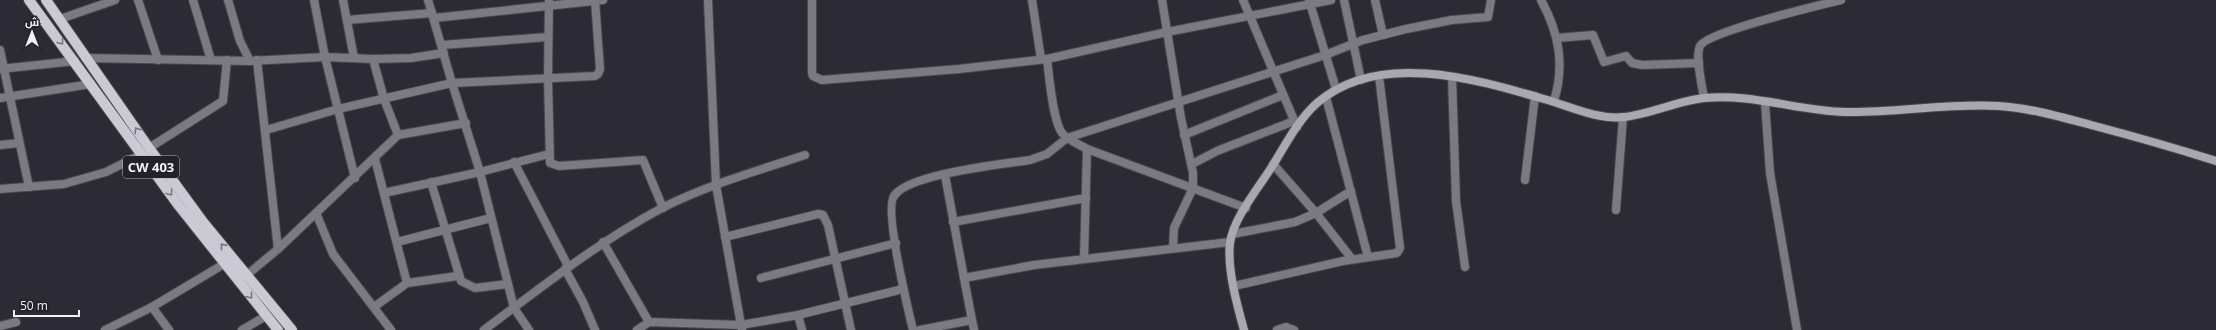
<svg xmlns="http://www.w3.org/2000/svg" width="2216" height="330" font-family="'Open Sans',Cairo,sans-serif">
<style>
.lines{fill:none;stroke-linecap:round;stroke-linejoin:round}
.street-casing{stroke:#48464f;stroke-width:10}
.secondary-casing{stroke:#48464f;stroke-width:10}
.primary-casing{stroke:#48464f;stroke-width:12}
.street{stroke:#7b7a80;stroke-width:8}
.secondary{stroke:#a9a7b0;stroke-width:8}
.primary{stroke:#ccc9d5;stroke-width:10}
.oneway{stroke:#787480}
.labels{text-anchor:middle;stroke-width:4;stroke-linejoin:round;paint-order:stroke}
.shield{fill:#23202a;stroke:#b4b2ba;stroke-width:1}
.shield-label{font-size:13px;font-weight:bold;fill:#f2f1f8}
</style>
<rect width="100%" height="100%" fill="#2c2a34"/>
<g class="lines">
<defs>
<g id="street">
<path d="M138,0L158,60"/>
<path d="M193,0L211,60"/>
<path d="M228,0L240,41L250,61"/>
<path d="M314,0L325,57L355,178"/>
<path d="M343,0L354,58"/>
<path d="M428,0L452,83L480,172L514,308L529,330"/>
<path d="M549,0L548,78L550,163L559,166L643,160L663,208"/>
<path d="M708,0L716,185L741,325L798,315L903,289"/>
<path d="M812,0V73L813,76L822,80L959,69L1047,59L1167,32L1331,0"/>
<path d="M1032,0L1041,59"/>
<path d="M1162,0L1181,118L1193,173V188L1174,228L1173,248"/>
<path d="M1243,0L1297,127"/>
<path d="M1309,0L1336,89"/>
<path d="M1344,0L1361,80"/>
<path d="M1375,0L1383,35"/>
<path d="M1541,0C1559,33 1565,65 1554,101"/>
<path d="M434,18L603,0"/>
<path d="M60,19L115,0"/>
<path d="M347,20L432,13"/>
<path d="M1557,38L1593,35L1604,62L1626,56L1632,63L1642,65L1699,63"/>
<path d="M442,45L548,37"/>
<path d="M0,50L29,187"/>
<path d="M85,58L250,61L325,57L373,59L384,99L398,135"/>
<path d="M373,59L411,58L444,53"/>
<path d="M1047,59C1049,75 1053,124 1063,134C1069,141 1079,144 1087,149L1246,208"/>
<path d="M257,60L278,249"/>
<path d="M0,69L75,61"/>
<path d="M1452,77L1456,201L1465,267"/>
<path d="M1326,97L1368,257"/>
<path d="M0,98L91,84"/>
<path d="M1704,98C1702,86 1695,56 1700,46C1707,32 1820,5 1841,0"/>
<path d="M1765,102L1770,173L1797,330"/>
<path d="M266,130L338,109L452,83L595,76L598,74L600,69L595,0"/>
<path d="M1184,135L1283,95"/>
<path d="M0,145L19,143"/>
<path d="M149,148L223,101L227,60"/>
<path d="M375,159L407,283L458,276"/>
<path d="M514,162L568,266"/>
<path d="M1192,164L1217,151L1294,121"/>
<path d="M1273,164L1316,213L1352,259"/>
<path d="M945,175L964,278"/>
<path d="M1525,180L1535,96"/>
<path d="M431,182L461,281L475,288L508,284"/>
<path d="M0,189L64,184L106,172L142,154"/>
<path d="M384,193L480,172L549,154"/>
<path d="M1616,210L1623,117"/>
<path d="M316,213L333,254L391,330"/>
<path d="M953,222L1086,198"/>
<path d="M1233,234L1295,222L1316,213L1351,191"/>
<path d="M725,237L818,214L823,215L828,225L851,330"/>
<path d="M397,242L491,218"/>
<path d="M603,242L649,322"/>
<path d="M1084,259L1087,149"/>
<path d="M565,269L583,302L595,330"/>
<path d="M761,278L896,243"/>
<path d="M242,279L278,249L398,135L466,123"/>
<path d="M1234,286L1343,261L1397,253L1400,248L1399,240L1379,76"/>
<path d="M152,307L169,330"/>
<path d="M374,307L407,283"/>
<path d="M798,315L802,330"/>
<path d="M972,320L974,330"/>
<path d="M0,326L16,322"/>
<path d="M105,330L152,307L224,264"/>
<path d="M242,330L266,316"/>
<path d="M484,330C542,287 598,242 662,208C707,185 757,171 805,155"/>
<path d="M637,330L649,322L741,325L742,329"/>
<path d="M913,330C908,309 884,210 894,196C908,174 1003,164 1030,160L1047,154L1067,138L1325,55L1363,40L1406,29L1452,20L1488,17L1491,0"/>
<path d="M920,330L972,320L964,278L1034,265L1230,242"/>
<path d="M1277,330L1286,327L1294,330"/>
</g>
<path id="secondary" d="M1244,330C1237,305 1227,269 1230,243C1233,218 1260,186 1273,165C1286,144 1298,120 1317,103C1378,50 1475,79 1544,99C1569,106 1597,120 1624,117C1651,114 1677,101 1704,98C1752,93 1798,111 1845,112C1896,113 1947,103 1999,106C2030,108 2061,117 2091,125C2133,136 2175,148 2216,161"/>
<g id="primary">
<path d="M29,0L179,206L278,330"/>
<path d="M46,0L149,148L203,222L292,330"/>
</g>
</defs>
<use href="#street" class="street-casing"/>
<use href="#secondary" class="secondary-casing"/>
<use href="#primary" class="primary-casing"/>
<use href="#street" class="street"/>
<use href="#secondary" class="secondary"/>
<use href="#primary" class="primary"/>
</g>
<defs><path id="oneway-chevron" d="M-2-3.5L2.5 0L-2 3.5" fill="none" stroke-width="1.6" stroke-linecap="round" stroke-linejoin="round"/></defs>
<g class="oneway">
<use href="#oneway-chevron" transform="translate(61 42) rotate(53)"/>
<use href="#oneway-chevron" transform="translate(137 130) rotate(-123)"/>
<use href="#oneway-chevron" transform="translate(170 193) rotate(54)"/>
<use href="#oneway-chevron" transform="translate(223 246) rotate(-129)"/>
<use href="#oneway-chevron" transform="translate(250 296) rotate(51)"/>
</g>
<g class="labels">
<rect class="shield" x="123" y="156" width="56" height="22" rx="3"/>
<g class="shield-label">
<text x="151" y="172">CW 403</text>
</g>
</g>
<g transform="translate(32 32)" stroke="#23202a" stroke-width="3" paint-order="stroke">
<path d="M0-3L7 15L0 10L-7 15Z" fill="#f2f1f8"/>
<text y="-6" font-size="11" font-weight="bold" text-anchor="middle" fill="#f2f1f8">ش</text>
</g>
<path d="M14 310v6h65v-6" fill="none" stroke="#f2f1f8" stroke-width="2"/>
<text x="20" y="310" font-size="12" fill="#f2f1f8" stroke="#23202a" stroke-width="3" paint-order="stroke">50 m</text>
</svg>
